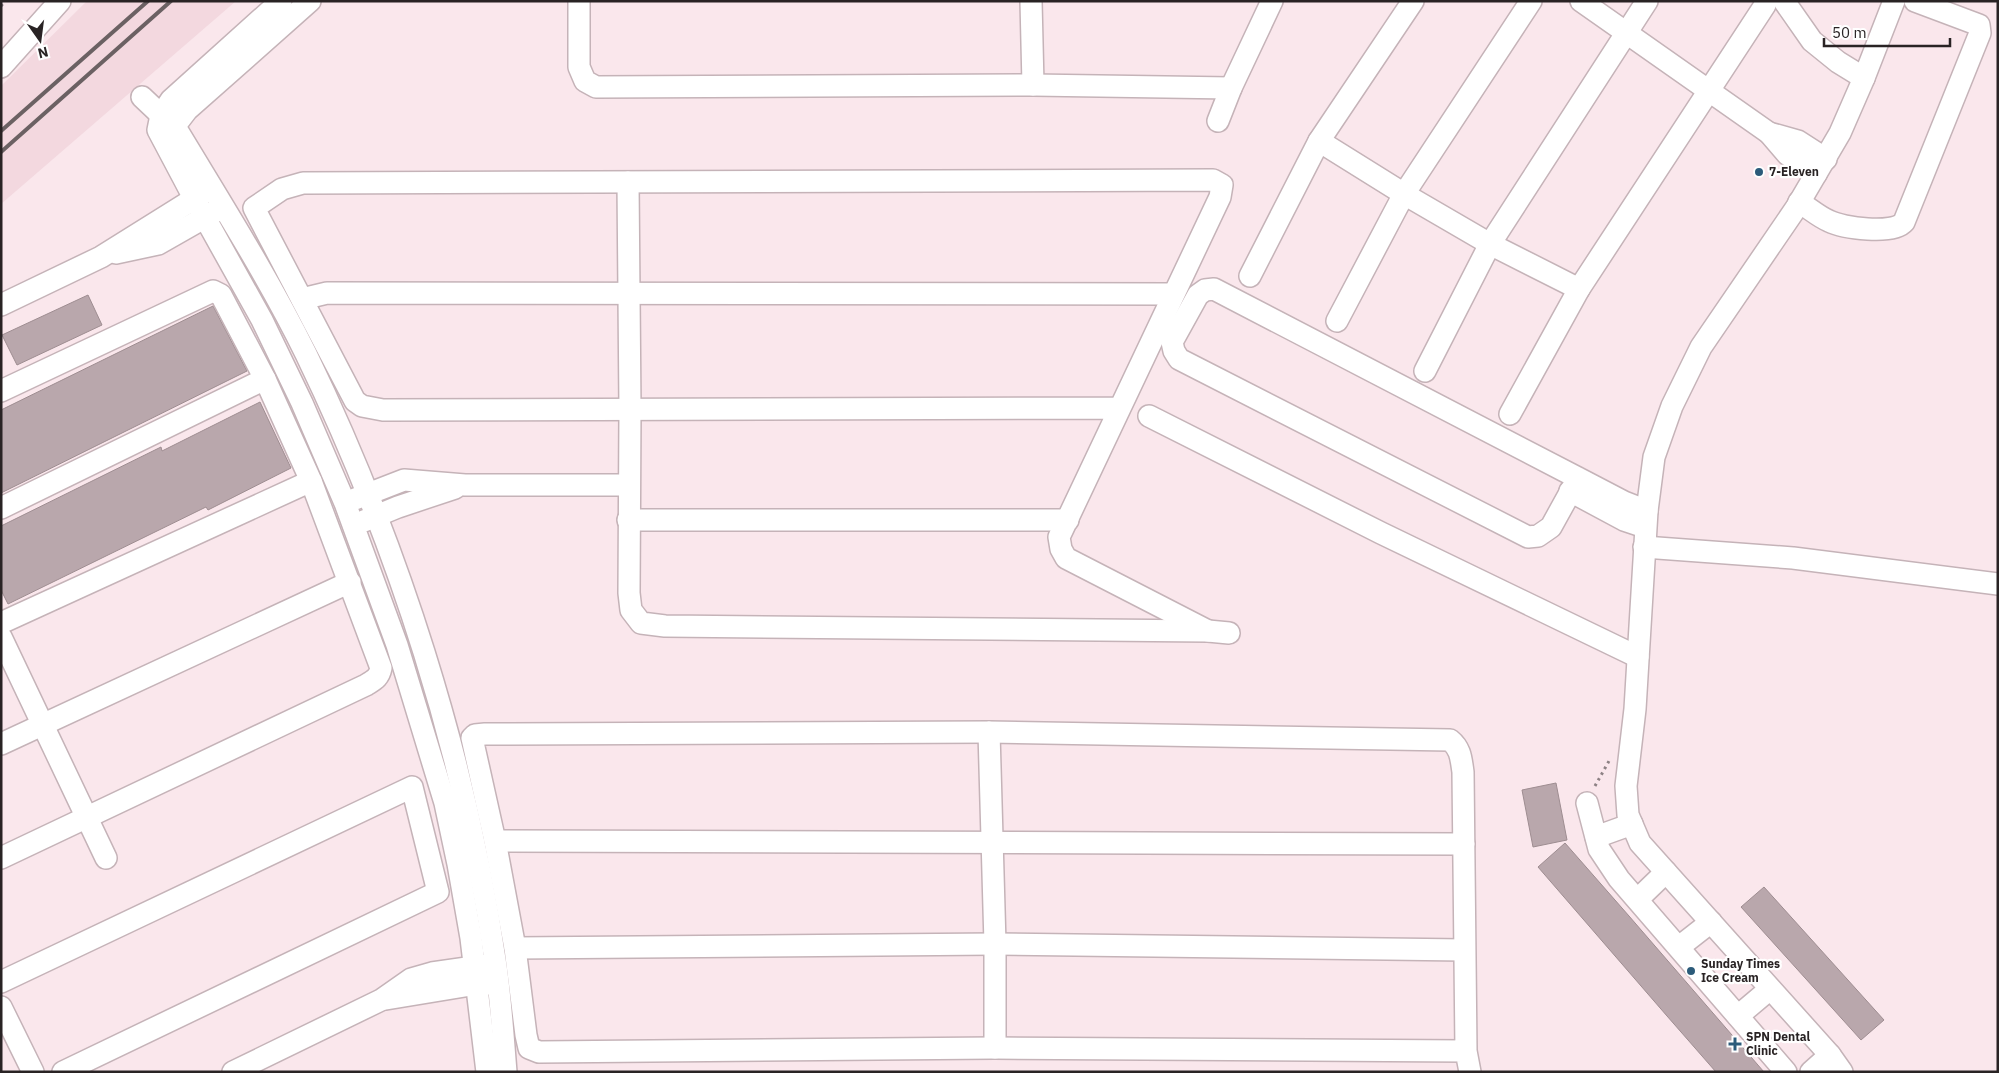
<svg xmlns="http://www.w3.org/2000/svg" width="1999" height="1073" font-family="'IBM Plex Sans',sans-serif">
<style>
.built{fill:#f3d8df}
.building{fill:#b9a7ac;stroke:#9e8d91}
.lines{fill:none;stroke-linecap:round;stroke-linejoin:round}
.minor-casing{stroke:#c5b3b8;stroke-width:24}
.path{stroke:#8d8184;stroke-width:3;stroke-dasharray:2.5 4;stroke-linecap:butt}
.minor{stroke:#fff;stroke-width:21}
.rail{stroke:#6b6163;stroke-width:4}
.poi-dot{fill:#2c5b7a;stroke:#fff;stroke-width:2}
.labels{text-anchor:middle;stroke-width:4.5;stroke-linejoin:round;paint-order:stroke}
.poi-label{font-size:12px;font-weight:bold;fill:#292324;stroke:#fff;text-anchor:start}
</style>
<rect width="100%" height="100%" fill="#fae7ec"/>
<path class="built" d="M87,1H236L1,204V86Z"/>
<g class="building">
<path d="M88,295L102,325L17,365L2,335Z"/>
<path d="M213,306L247,371L1,493V410Z"/>
<path d="M260,402L291,468L208,510L206,507L8,604L1,590V526L161,447L162,451Z"/>
<path d="M1556,783L1567,840L1533,847L1522,790Z"/>
<path d="M1565,843L1629,916L1764,1072H1716L1667,1016L1538,867Z"/>
<path d="M1764,887L1884,1020L1861,1040L1741,907Z"/>
</g>
<g class="lines">
<defs>
<g id="minor">
<path d="M281,1L171,100L161,115L158,130L194,198L262,320L302,403L345,503L397,645L445,803L458,864L471,938L487,1072"/>
<path d="M310,1L187,110L177,123V130C221,203 268,277 306,354C398,544 466,757 496,966C501,1001 503,1036 506,1072"/>
<path d="M579,1V67L585,81L596,87L1033,85L1231,88"/>
<path d="M1031,1L1033,85"/>
<path d="M1581,1L1769,133L1787,154L1816,174"/>
<path d="M1784,1L1812,41L1838,62L1864,78"/>
<path d="M1,67L60,1"/>
<path d="M142,97L161,115L172,121"/>
<path d="M1218,121L1231,88L1272,1"/>
<path d="M1769,133L1798,141L1826,159"/>
<path d="M1319,141L1404,194L1490,244L1579,289"/>
<path d="M628,182L630,409L629,593L631,610L641,623L665,626L1208,631L1229,633"/>
<path d="M1799,202C1809,208 1819,217 1829,221C1843,228 1893,235 1904,222L1980,33L1979,25L1915,1"/>
<path d="M116,253L158,244L216,211"/>
<path d="M1250,276L1319,141L1413,1"/>
<path d="M302,299L327,293L1173,294"/>
<path d="M1,305L101,257L205,192"/>
<path d="M1337,321L1404,194L1531,1"/>
<path d="M1425,371L1490,244L1647,1"/>
<path d="M1,391L213,291L221,295L265,379L311,481L381,668C379,678 374,680 366,685L1,858"/>
<path d="M1119,408L383,410L362,406L355,401L254,208L282,189L303,183L1213,180L1222,185L1220,197L1059,537L1061,549L1066,558L1208,631"/>
<path d="M1510,414L1579,289L1765,5"/>
<path d="M1149,416L1381,533L1638,657"/>
<path d="M1578,478L1551,527L1538,536L1528,537L1179,359L1174,351L1172,342L1198,295L1205,290L1214,289L1578,478L1624,502L1647,511"/>
<path d="M1570,491L1624,520L1645,527"/>
<path d="M355,499L404,480L465,485H628"/>
<path d="M1,508L265,379"/>
<path d="M628,520H1068"/>
<path d="M364,521L398,507L455,488"/>
<path d="M1644,547L1793,558L1998,584"/>
<path d="M1,623L311,481"/>
<path d="M1,637L106,858"/>
<path d="M989,732L995,944V1048"/>
<path d="M1,744L350,582"/>
<path d="M1587,803L1599,849L1619,879L1786,1072"/>
<path d="M1596,837L1632,824"/>
<path d="M495,841L1464,844"/>
<path d="M1638,899L1666,872"/>
<path d="M1679,947L1711,922"/>
<path d="M515,948L995,944L1464,950"/>
<path d="M1,982L412,787L438,892L63,1072"/>
<path d="M386,999L477,984H492"/>
<path d="M1,1007L33,1072"/>
<path d="M1738,1016L1770,989"/>
<path d="M1466,1051L995,1048L539,1052L529,1048L526,1035L515,948L495,841L472,738L475,735L485,734L989,732L1450,740C1461,749 1461,759 1463,772L1466,1051L1470,1072"/>
<path d="M233,1072L381,1000L411,979L432,973L488,965"/>
<path d="M1811,1072L1830,1055"/>
<path d="M1842,1072L1830,1055L1640,843L1628,815L1626,786L1635,709L1647,511L1654,457L1672,406L1701,347L1796,208L1840,133L1864,78L1894,1"/>
</g>
</defs>
<use href="#minor" class="minor-casing"/>
<g class="path">
<path d="M1,6L5,1"/>
<path d="M1595,786L1609,761"/>
</g>
<use href="#minor" class="minor"/>
<g class="rail">
<path d="M1,131L148,1"/>
<path d="M1,152L171,1"/>
</g>
</g>
<g class="poi-dot">
<circle cx="1759" cy="172" r="5"/>
<circle cx="1691" cy="971" r="5"/>
<path d="M1732.5 1036.5h5v5h5v5h-5v5h-5v-5h-5v-5h5z"/>
</g>
<g class="labels">
<g class="poi-label">
<text x="1769" y="176">7-Eleven</text>
<text x="1701" y="968">Sunday Times<tspan x="1701" dy="14">Ice Cream</tspan></text>
<text x="1746" y="1041">SPN Dental<tspan x="1746" dy="14">Clinic</tspan></text>
</g>
</g>
<rect width="1999" height="1073" fill="none" stroke="#292324" stroke-width="5"/>
<g transform="translate(40 40) rotate(166)" stroke="#ffffff" stroke-width="4" paint-order="stroke">
<path d="M0-4L9 19L0 12L-9 19Z" fill="#292324"/>
<text y="-8" font-size="14" font-weight="bold" text-anchor="middle" fill="#292324">N</text>
</g>
<path d="M1824 38v8h126v-8" fill="none" stroke="#292324" stroke-width="2.5"/>
<text x="1832" y="38" font-size="15" fill="#292324" stroke="#ffffff" stroke-width="4" paint-order="stroke">50 m</text>
</svg>
